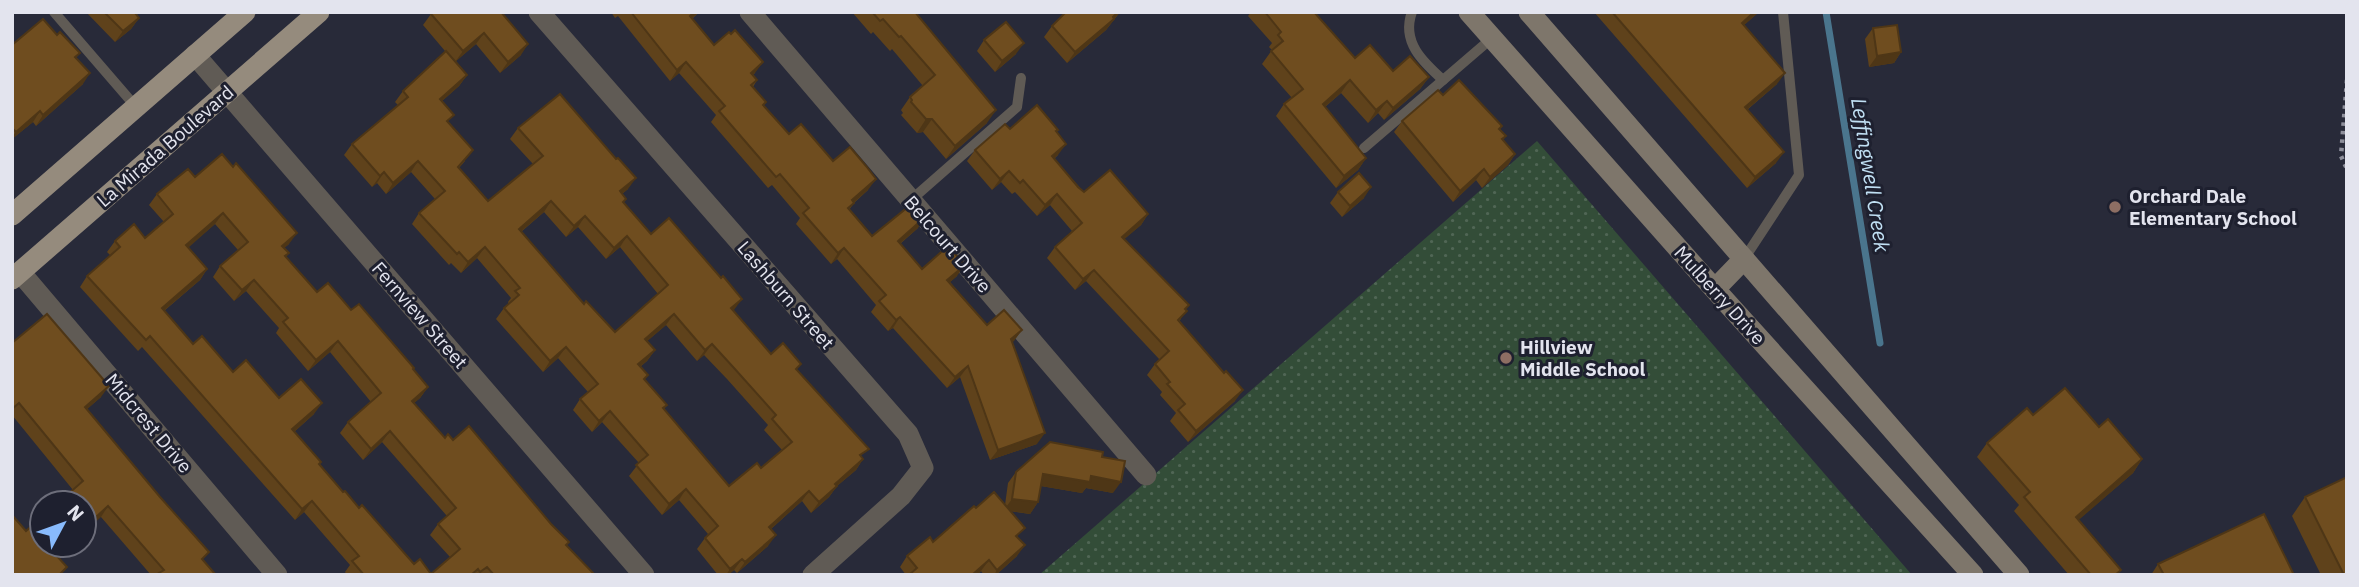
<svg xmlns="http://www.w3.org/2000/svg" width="2359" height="587" font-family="'IBM Plex Sans',sans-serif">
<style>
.grass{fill:url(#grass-dots)}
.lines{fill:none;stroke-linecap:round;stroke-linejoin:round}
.stream{stroke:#4a758d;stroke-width:7}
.path{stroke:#8e8f9b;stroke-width:4.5;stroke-dasharray:3.5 5;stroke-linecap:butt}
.lane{stroke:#605b55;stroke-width:10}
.street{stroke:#605b55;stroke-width:21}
.secondary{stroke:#7e766b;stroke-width:21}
.primary{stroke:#958b7d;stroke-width:21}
.wall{fill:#5f421b;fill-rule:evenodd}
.shaded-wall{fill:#4e3616}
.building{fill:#6f4d1f;stroke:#4e3616;stroke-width:2;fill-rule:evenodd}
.education-dot{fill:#8d6e63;stroke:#1e202f;stroke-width:2.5}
.labels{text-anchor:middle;stroke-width:6;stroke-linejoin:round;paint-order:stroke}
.street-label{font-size:19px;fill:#e3e4ee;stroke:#1e202f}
.poi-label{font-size:19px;font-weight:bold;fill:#e3e4ee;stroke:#1e202f;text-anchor:start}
.water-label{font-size:21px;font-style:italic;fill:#c1e0f4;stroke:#1e202f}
</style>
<defs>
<pattern id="grass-dots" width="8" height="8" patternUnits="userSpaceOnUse" patternTransform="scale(1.75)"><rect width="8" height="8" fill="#334d38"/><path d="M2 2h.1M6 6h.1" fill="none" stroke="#506655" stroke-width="1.8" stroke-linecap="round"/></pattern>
</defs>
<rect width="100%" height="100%" fill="#282a39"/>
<path class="grass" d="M1537,141L1912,575H1039Z"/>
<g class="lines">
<path class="stream" d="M1826,12L1880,343"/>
<path class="path" d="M2347,80L2341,156L2347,169"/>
<g class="lane">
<path d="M54,12L136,107"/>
<path d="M1412,12C1401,42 1423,62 1443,80"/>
<path d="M1364,148L1492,38"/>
<path d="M911,200L1017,107L1021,78"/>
<path d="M1744,259L1799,175L1783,12"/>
</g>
<g class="street">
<path d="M539,12L908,434L923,468L901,496L813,575"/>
<path d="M750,12L1146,475"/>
<path d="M195,55L644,575"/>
<path d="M20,272L277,575"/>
</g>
<g class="secondary">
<path d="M1469,12L1700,273L1973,575"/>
<path d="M1529,12L2019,575"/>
<path d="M1715,289L1744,259"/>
</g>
<g class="primary">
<path d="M12,215L245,12"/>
<path d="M12,279L319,12"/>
</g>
</g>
<g class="wall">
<path d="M86,12H139L137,15L139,18L131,29L115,42Z"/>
<path d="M501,12L521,55L500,73L476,44L456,61L467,75L459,86L442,101L448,122L465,161L459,168L488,201L533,164L510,139L518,128L628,189L622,194L624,203L651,234L733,311L771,354L797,370L863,459L856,470L837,486L829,497L811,513L802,501L771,529L768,546L737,573L734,570L728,575H718L697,549L705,538L708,534L679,500L662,515L629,476L639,463L602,422L592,432L573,410L580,399L588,392L558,358L543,372L496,319L504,308L509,304L508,302L511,298L477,258L461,273L451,263L449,265L412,224L419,213L435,199L411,172L386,194L377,183L372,187L344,155L352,144L398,105L395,102L403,91L445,51L423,25L431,14ZM544,212L566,237L578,227L606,259L620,247L658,294L615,332L584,304L521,232ZM666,325L697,361L704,355L727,379L768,425L764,430L782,450L761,468L729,486L664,409L667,405L645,380L640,367L647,361L655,350L647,341Z"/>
<path d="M611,12H699L692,19L714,45L755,73L753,75L757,80L753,87L766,102L763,106L789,134L833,161L868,190L854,203L849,210L872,236L918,228L900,244L922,269L957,276L950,282L987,325L1022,330L1012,342L1037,444L990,460L960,377L947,388L893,328L888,331L871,312L876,305L837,259L831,264L796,224L800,218L772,185L768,188L711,122L716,115L679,73L670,81L618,16L615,18Z"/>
<path d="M852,12H915L987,123L946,159L923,132L917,133L901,115L903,113L901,110L910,97L923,86L892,49L890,51L873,32L871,34Z"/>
<path d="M1063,12H1120L1106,30L1067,63L1044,37L1052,26L1064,14Z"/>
<path d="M1251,12H1314L1355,58L1393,71L1429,77L1420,89L1384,120L1378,113L1368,123L1341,93L1325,107L1366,158L1358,170L1336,188L1276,116L1284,104L1292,98L1262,64L1272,50L1269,47L1272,43L1248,16Z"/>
<path d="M1594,12H1759L1744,25L1777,84L1747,110L1776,163L1747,188Z"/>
<path d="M1873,28L1901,52L1894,63L1869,67L1865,39Z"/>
<path d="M57,35L80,53L76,58L83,84L36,126L33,122L12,139V45Z"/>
<path d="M984,40L1016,54L995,72L977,51Z"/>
<path d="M1443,95L1500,129L1506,136L1503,140L1515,154L1508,165L1482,188L1476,180L1453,202L1394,132L1402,121Z"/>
<path d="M1010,129L1056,132L1058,155L1054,159L1084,192L1148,214L1141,225L1124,239L1186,310L1179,322L1235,401L1188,442L1170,421L1176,413L1160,395L1162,392L1147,375L1155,364L1160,360L1086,281L1075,290L1047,258L1055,247L1072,231L1050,205L1037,216L1015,192L1012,194L1001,182L992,190L967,161L975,150Z"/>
<path d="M195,177L289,244L284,248L289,253L286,257L317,292L351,310L413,369L428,387L420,398L414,403L445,438L453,440L567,546L595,575H347L345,572L350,565L304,512L295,520L142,347L138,351L80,287L87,276L111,256L107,252L115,241L145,238L164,222L149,205L157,194ZM215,224L238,250L220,266L213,277L234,301L246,291L279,328L276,333L308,371L330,352L371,402L348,422L340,433L363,460L382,442L447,516L438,524L430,535L450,557L431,574L414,564L343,492L319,465L321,462L294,432L314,414L279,398L233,372L193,344L164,311L200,280L207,269L188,247Z"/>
<path d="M1338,192L1364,198L1342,217L1330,203Z"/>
<path d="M12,343L101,397L87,409L203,561L216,575H151L101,517L73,490L12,415Z"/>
<path d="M2033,415L2099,427L2142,459L2133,473L2078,520L2117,575H2069L2014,511L2019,505L1977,457L1987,443Z"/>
<path d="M1102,457L1113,493L1086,488L1082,493L1041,486L1038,502L1030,514L1010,511L1018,538L1017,556L996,575H984L981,571L977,575H906L900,567L907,556L933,542L976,508L1005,505L1008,483L1016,472Z"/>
<path d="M2305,497L2347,575H2321L2292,516Z"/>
<path d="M2158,564L2294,575H2151Z"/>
</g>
<g class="shaded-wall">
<path d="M694,12H699L682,27L690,16Z"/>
<path d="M1118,12H1120L1106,30L1067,63L1075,52Z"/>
<path d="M1754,12H1759L1734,34L1742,23Z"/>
<path d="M139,18L131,29L115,42L123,31Z"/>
<path d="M484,33L476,44L455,62L463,51Z"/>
<path d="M1024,43L1016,54L995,72L1002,61Z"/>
<path d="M528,44L521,55L500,73L508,62Z"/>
<path d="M1901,52L1894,63L1869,67L1877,56Z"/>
<path d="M686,62L679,73L670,81L677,70Z"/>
<path d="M763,62L755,73L743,84L751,73Z"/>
<path d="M90,73L83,84L36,126L43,115Z"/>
<path d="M1785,73L1777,84L1737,118L1745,107Z"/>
<path d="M467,75L459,86L432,110L440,99Z"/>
<path d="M1429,77L1420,89L1384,120L1393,108Z"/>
<path d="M1350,80L1341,93L1314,116L1323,104Z"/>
<path d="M1387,101L1378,113L1368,123L1376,110Z"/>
<path d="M996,110L987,123L946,159L955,146Z"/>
<path d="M40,111L33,122L12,139V137L16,132Z"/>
<path d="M926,119H932L923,132L917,133Z"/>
<path d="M1066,144L1058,155L1044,167L1052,156Z"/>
<path d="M1784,152L1776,163L1747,188L1755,177Z"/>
<path d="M1515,154L1508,165L1482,188L1490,177Z"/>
<path d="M1366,158L1358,170L1336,188L1344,176Z"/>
<path d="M418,161L411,172L386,194L393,183Z"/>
<path d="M1484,169L1476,180L1453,202L1460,191Z"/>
<path d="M1009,171L1001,182L992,190L1000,179Z"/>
<path d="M384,172L377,183L372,187L380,176Z"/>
<path d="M636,178L628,189L612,202L620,191Z"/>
<path d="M876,179L868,190L844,211L852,200Z"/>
<path d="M1371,187L1364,198L1342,217L1350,206Z"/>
<path d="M1057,194L1050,205L1037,216L1045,205Z"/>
<path d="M551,201L544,212L511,240L519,229Z"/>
<path d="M223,213L215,224L179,256L186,245Z"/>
<path d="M1148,214L1141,225L1114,248L1122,237Z"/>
<path d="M585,216L578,227L566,237L574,226Z"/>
<path d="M925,217L918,228L890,252L898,241Z"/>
<path d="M297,233L289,244L274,257L282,246Z"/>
<path d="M627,236L620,247L606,259L614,248Z"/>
<path d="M485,247L477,258L461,273L468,262Z"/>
<path d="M844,248L837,259L831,264L838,253Z"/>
<path d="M965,265L957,276L940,291L947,280Z"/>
<path d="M207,269L200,280L154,319L162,308Z"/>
<path d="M1094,270L1086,281L1075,290L1083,279Z"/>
<path d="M254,280L246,291L234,301L242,290Z"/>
<path d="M742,299L734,310L724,319L731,308Z"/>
<path d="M674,314L666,325L637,350L645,339Z"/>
<path d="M900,317L893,328L888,331L896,320Z"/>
<path d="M1022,330L1014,341L1004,350L1011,339Z"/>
<path d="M338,341L330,352L308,371L316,360Z"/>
<path d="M712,344L704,355L697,361L705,350Z"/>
<path d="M566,347L558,358L543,372L550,361Z"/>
<path d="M655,350L647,361L630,375L638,364Z"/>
<path d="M968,366L960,377L947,388L955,377Z"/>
<path d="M109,386L101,397L77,418L85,407Z"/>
<path d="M428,387L420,398L404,412L412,401Z"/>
<path d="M1243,390L1235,401L1188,442L1196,431Z"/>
<path d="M322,403L314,414L285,440L292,429Z"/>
<path d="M610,411L602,422L592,432L599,421Z"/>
<path d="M390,431L382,442L363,460L371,449Z"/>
<path d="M1045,433L1037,444L990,460L998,450Z"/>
<path d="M863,459L856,470L837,486L829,497L811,513L819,502L835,484Z"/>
<path d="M2142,459L2133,473L2066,531L2076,517Z"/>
<path d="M1043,474L1091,476L1121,482L1113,493L1086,488L1082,493L1035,485Z"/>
<path d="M686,489L679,500L662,515L669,504Z"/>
<path d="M809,491L802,501L761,538L769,527Z"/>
<path d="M1012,499L1038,502L1030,514L1004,510Z"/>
<path d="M312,501L304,512L295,520L302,509Z"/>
<path d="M108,506L101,517L84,532V528Z"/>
<path d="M776,535L768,546L737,573L745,562Z"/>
<path d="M65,545H69L47,565L55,554Z"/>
<path d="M1025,545L1017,556L996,575H994L997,570Z"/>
<path d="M742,559L734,570L728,575H726L730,569Z"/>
<path d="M989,560L981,571L977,575H972Z"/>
</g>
<g class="building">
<path d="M104,12H136L135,13L139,18L123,31Z"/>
<path d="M433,12H501L528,44L508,62L484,33L463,51L431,14Z"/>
<path d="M631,12H694L690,16L714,45L729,32L731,34L735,30L763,62L751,73L757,80L751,85L766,102L763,105L789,134L801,124L833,161L850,147L866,166L876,179L852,200L854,203L848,208L872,236L913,203L925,217L898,241L922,269L948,246L965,265L947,280L987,325L1004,310L1022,330L1011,339L1045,433L998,450L968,366L955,377L900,317L896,320L879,301L886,295L844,248L838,253L803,213L809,208L780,174L776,177L719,111L725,106L686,62L677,70Z"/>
<path d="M872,12H915L996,110L955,146L932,119H926L911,102L912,100L910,97L935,75L901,36L899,37L883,19L880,21Z"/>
<path d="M1066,12H1118L1113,17L1114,19L1075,52L1052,26Z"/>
<path d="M1265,12H1314L1355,58L1370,45L1393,71L1410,56L1429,77L1393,108L1387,101L1376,110L1350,80L1323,104L1366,158L1344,176L1284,104L1303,89L1271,51L1283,41L1278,35L1281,32Z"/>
<path d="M1612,12H1754L1742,23L1785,73L1745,107L1784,152L1755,177Z"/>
<path d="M43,19L57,35L60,32L80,53L75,57L90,73L43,115L40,111L16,132L12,128V45Z"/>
<path d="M1006,22L1024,43L1002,61L984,40Z"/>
<path d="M1897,25L1901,52L1877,56L1873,28Z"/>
<path d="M446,51L467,75L440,99L454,115L447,121L473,150L458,167L488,201L543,156L518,128L560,94L616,159L618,158L636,178L620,191L626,199L623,202L651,234L669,218L721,278L723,276L742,299L731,308L771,354L783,343L801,364L796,369L869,449L860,455L863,459L835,484L837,486L819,502L809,491L769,527L776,535L745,562L742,559L730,569L705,538L718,526L686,489L669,504L636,465L648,455L610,411L599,421L580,399L598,384L566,347L550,361L504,308L519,295L515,291L520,288L485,247L468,262L459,252L457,254L419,213L445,191L418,161L393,183L384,172L380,176L352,144L408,97L403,91ZM551,201L574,226L585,216L614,248L627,236L668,285L615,332L586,301L584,304L519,229ZM674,314L705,350L712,344L734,368L776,415L772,419L792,442L761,468L757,463L729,486L663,408L667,405L644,379L648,375L638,364L655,350L645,339Z"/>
<path d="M1459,80L1502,126L1499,129L1506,136L1502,139L1515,154L1490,177L1484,169L1460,191L1402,121L1438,90L1443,95Z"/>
<path d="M1037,105L1058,130L1056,131L1066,144L1052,156L1078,187L1084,192L1110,170L1148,214L1122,237L1189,305L1185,309L1187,311L1178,320L1224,373L1226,371L1243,390L1196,431L1178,410L1185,404L1167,384L1170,382L1155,364L1169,351L1094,270L1083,279L1055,247L1082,223L1057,194L1045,205L1023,180L1020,183L1009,171L1000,179L975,150L1005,124L1010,129Z"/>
<path d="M222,154L233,167L236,163L297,233L282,246L289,253L285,256L317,292L328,283L351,310L359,304L414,368L413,369L428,387L412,401L445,438L448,434L453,440L469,426L551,524L569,542L566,545L595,575H494L487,567L480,572L478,569L471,575H364L352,561L359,556L312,501L302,509L150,336L146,340L87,276L120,247L115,241L134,224L145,238L173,214L157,194L188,169L195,177ZM223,213L248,242L220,266L242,290L254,280L288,318L283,322L316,360L338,341L381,393L348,422L371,449L390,431L456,508L438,524L460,549L431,574L420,559L414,564L362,505L359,508L345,491L343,492L319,464L321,462L292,429L322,403L301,379L279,398L246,360L233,372L202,336L193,344L162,308L207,269L186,245Z"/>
<path d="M1359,173L1371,187L1350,206L1338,192Z"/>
<path d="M47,314L109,386L85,407L160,497L209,552L202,559L216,575H161L159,573L164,570L108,506L84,528V503H58L83,481L19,403L12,409V343Z"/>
<path d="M2065,388L2099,427L2108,419L2142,459L2076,517L2121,570L2115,575H2091L2024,497L2030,492L1987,443L2027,408L2033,415Z"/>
<path d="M1050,442L1103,452L1102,457L1125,461L1121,482L1091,476L1090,482L1043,474L1038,502L1012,499L1016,472Z"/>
<path d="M2347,477V575H2344L2305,497Z"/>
<path d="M994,492L1025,528L1016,536L1025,545L997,570L989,560L972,575H909L917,568L907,556L930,537L933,542L974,506L976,508Z"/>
<path d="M2264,514L2294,575H2164L2158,564Z"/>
<path d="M12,515L26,531L42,517V545H65L55,554L67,567L60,574V575H12Z"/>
</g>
<g class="education-dot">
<circle cx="2115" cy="207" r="7"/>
<circle cx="1506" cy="358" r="7"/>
</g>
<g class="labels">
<g class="street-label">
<text transform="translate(165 146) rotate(-41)" y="7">La Mirada Boulevard</text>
<text transform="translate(948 244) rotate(49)" y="7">Belcourt Drive</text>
<text transform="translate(786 295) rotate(49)" y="7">Lashburn Street</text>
<text transform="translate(1720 295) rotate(48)" y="7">Mulberry Drive</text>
<text transform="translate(420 315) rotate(49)" y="7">Fernview Street</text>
<text transform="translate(149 423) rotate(50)" y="7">Midcrest Drive</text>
</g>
<g class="poi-label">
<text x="2129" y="203">Orchard Dale<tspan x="2129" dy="22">Elementary School</tspan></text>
<text x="1520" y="354">Hillview<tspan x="1520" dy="22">Middle School</tspan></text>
</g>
<g class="water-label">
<text transform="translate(1870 175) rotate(81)" y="7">Leffingwell Creek</text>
</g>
</g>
<rect width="2359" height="587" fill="none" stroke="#e3e4ee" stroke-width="28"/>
<g transform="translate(63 524) rotate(49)"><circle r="33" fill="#1e202f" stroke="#6d6e7b" stroke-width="2"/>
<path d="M0-5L12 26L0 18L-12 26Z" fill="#88bafc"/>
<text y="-10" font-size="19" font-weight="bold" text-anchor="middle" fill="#e3e4ee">N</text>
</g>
</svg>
